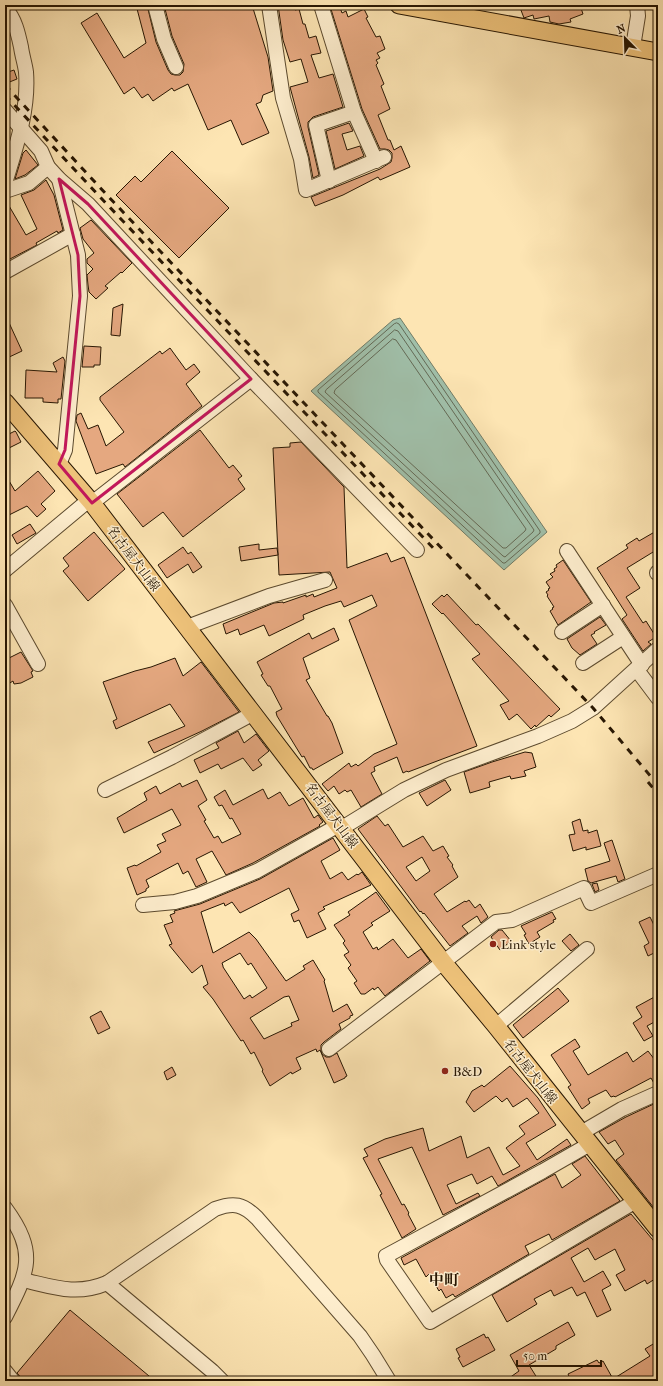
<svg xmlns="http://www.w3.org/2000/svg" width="663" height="1386" font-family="'IM FELL French Canon','Noto Serif JP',serif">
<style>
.water{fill:#a0bfa9;stroke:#707b66}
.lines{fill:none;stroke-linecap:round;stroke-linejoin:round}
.shore{stroke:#646a56;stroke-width:1}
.building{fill:#e5a880;stroke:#271602;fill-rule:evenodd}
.minor-casing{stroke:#5c4a2e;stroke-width:16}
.major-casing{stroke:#271602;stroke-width:19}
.minor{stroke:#feeece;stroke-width:14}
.major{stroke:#eec27a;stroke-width:17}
.rail{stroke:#271602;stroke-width:3;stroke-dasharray:7 7;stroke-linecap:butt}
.marked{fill:none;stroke:#c2185b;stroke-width:3;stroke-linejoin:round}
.poi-dot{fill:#8f2418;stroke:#feeece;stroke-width:1.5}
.labels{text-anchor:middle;stroke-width:3;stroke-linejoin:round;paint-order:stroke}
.street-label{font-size:13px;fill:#271602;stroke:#feeece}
.poi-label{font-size:13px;fill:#271602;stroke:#feeece;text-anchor:start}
.quarter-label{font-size:15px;font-weight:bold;fill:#271602;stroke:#feeece}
</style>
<rect width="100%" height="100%" fill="#fde5b3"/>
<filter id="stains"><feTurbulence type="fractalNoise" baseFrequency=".005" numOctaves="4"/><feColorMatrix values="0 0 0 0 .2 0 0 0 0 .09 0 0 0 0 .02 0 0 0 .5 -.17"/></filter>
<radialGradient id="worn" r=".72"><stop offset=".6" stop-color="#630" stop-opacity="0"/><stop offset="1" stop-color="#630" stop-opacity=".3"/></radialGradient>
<path class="water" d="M400,318L547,532L504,570L311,391L393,320Z"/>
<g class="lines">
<g class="shore">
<path d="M397,323L399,324L540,531V533L505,563H503L318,392V390L394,324Z"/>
<path d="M395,330L398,331L534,530L533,532L505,557L503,556L325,392L326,390Z"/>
<path d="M393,339L396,340L526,529L525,531L506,548H503L334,393L335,390Z"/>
</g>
</g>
<g class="building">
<path d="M136,5H147L156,42L168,70L171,74L175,75H180L183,72L184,64L172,36L164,5H252L268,57L273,91L263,95L261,102L256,104L269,133L242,145L231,120L208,130L188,84L174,91L172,88L153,101L148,94L142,98L134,87L124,94L81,23L97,13L124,58L146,43Z"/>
<path d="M278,5H295V10L299,9L303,24H305L309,38L316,36L321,53L311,55L319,78L333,74L343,107L313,117L308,122V127L319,175L313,178L309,157L290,87L308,82L301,59L290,62L283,40Z"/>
<path d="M332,5H339L342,13L346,11L348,17L364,9L368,17L366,18L376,37L380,36L385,49L377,53L380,58L376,60L378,63L376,65L384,84L381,86L390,109L378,115L388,140H390L394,150L401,146L410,167L380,180L378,177L343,195L315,206L311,197L380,169L391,162L392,158V153L389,150L385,149H380L362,109L330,6Z"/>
<path d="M519,5H580L583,14L570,19L571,22L559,24L550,22L549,16L534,19L533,15L524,18Z"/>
<path d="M14,70L17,79L7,83L5,73Z"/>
<path d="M349,123L353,131L342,134L347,150L360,146L364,156L335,169L326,131Z"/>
<path d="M26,150L38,165L25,175L15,179L23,153Z"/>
<path d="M172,151L229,208L179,258L116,195L135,176L141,182Z"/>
<path d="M46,180L54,195L63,230L58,233L57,231L36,243L37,245L8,260L5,254V199L26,235L37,229L21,195L34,190Z"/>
<path d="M91,220L132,263L122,273L121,272L105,286L108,288L96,299L89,292L88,285L87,275L93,269L87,263V259L94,253L83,239L80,228Z"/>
<path d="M123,304L120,336L111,335L113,308Z"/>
<path d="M5,314L22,351L5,359Z"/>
<path d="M84,346L101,347L100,365H94V367H82Z"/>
<path d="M170,348L186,370L194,364L200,372L186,384L202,406L125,467L123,464L96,474L76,421L77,415L81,413L88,429L98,425L106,446L124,432L100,400V397L160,351L162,354Z"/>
<path d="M63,357L65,361L61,399H58V403L43,402V398H25L26,370L57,372L53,363Z"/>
<path d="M200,430L229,468L233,465L242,476L238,479L245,489L183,537L163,512L143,527L117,494Z"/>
<path d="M15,431L16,432L21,442L5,450V436Z"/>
<path d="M301,442L344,487L347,568L387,553L391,562L404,557L477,746L408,772L407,771L403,773L397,757L374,767L375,771L371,773L382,794L361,807L351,790L347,792L345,790L339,794L334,786L328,791L322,784L349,763L351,767L356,764L358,766L374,754L397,744L349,620L377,606L372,595L344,607L341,601L325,606L303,615L304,619L269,636L264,625L240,635L238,629L226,634L223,624L274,603L283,602V603L306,595V597L313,594L314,597L337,588L330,572L279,575L273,448L290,447V443Z"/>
<path d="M38,471L55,491L41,504L46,509L37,517L27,506L5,517V474L15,491Z"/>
<path d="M30,524L36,533L17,544L12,535Z"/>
<path d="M658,530V549L627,568L640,588L626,597L643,623L646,621L656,637L648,642L651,644L643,651L622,619L627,615L597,568L628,548L626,545L637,538L639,541Z"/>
<path d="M94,532L125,569L88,601L63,571L69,566L63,558Z"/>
<path d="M259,544V550L277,548L278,555L241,561L239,547Z"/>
<path d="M183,547L188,554L191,552L202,567L193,573L188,564L167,578L158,565Z"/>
<path d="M563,560L591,602L558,625L550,611L553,609L552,608L554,607L547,596L548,595L546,592L549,590L548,589L550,588L546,582L553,577L550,574L555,571L554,569L557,567L556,565Z"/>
<path d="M447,594L476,625L478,624L560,709L551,717L549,715L536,727L535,725L531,729L517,714L509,720L500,705L509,701L472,659L480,654L443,613L442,614L432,604L442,595L444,597Z"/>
<path d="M600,617L606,625L594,632L595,633L591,635L597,644L580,655L572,648L567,639Z"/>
<path d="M334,628L339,640L303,658L310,678L306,680L327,716H328L332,723L343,753L313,770L312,768H310L304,756L302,757L277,716L276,712L282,709L281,707L270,686H268L261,675L263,674L257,662L309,633L312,639Z"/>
<path d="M21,652L33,671L31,672L33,677L21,683L14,684L13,681L5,686V660Z"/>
<path d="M175,658L183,676L201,662L239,712L202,731L154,753L148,742L185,726L170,704L116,729L113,721L117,719L103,682L135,671L151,667Z"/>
<path d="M238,731L244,743L256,734L269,751L258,760L262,765L253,771L243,758L221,769L218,764L200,773L194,760L219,748L216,743Z"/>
<path d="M525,752L532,753L536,767L524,771L526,776L511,779L510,776L489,782L490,787L470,793L464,772L492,762Z"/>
<path d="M197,780L207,800L198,806L206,820L204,821L214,838L218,836L222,843L241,834L232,818L230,819L222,805L219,806L214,797L225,790L233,805L263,789L268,799L280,792L289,806L303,798L314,818L318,815L323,822L319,825L320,826L253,863L226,875L212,851L196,859L207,882L196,887L188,871L183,874L178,863L146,880L149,887L146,889V891L137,895L127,868L135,865L136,866L161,852L157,845L166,841L162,834L181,825L172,809L124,833L117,818L147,800L144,793L156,786L160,794L180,783L182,787Z"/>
<path d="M445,780L451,790L427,806L419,793Z"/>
<path d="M377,816L385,826L388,824L403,847L423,836L433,851L443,846L449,856L447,857L453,865L452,866L458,877L434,894L447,912L465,901L466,902L469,900L475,908L480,904L488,917L481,923L477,916L462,926L468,933L450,946L424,913L423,914L421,911L420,912L358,829ZM422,857L430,871L416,881L406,867Z"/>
<path d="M580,819L583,831L588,830V833L597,830L601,846L586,850V847L573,851L569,835L575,834L572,822Z"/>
<path d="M333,838L340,850L321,861L330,879L342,872L348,880L357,874L358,875L362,872L371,885L323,907L325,909L318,913L326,929L307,938L299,920L294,922L291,914L299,910L289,888L240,913L232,902L225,906L224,903L201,912L213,953L249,932L256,939L286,981L305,969L303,966L313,960L325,980L324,981L333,1012L347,1004L353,1015L350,1016V1018L339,1024L341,1029L324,1042L321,1045V1050L322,1054L326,1057H330L337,1053L347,1076L345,1077V1078L334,1083L320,1050L317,1052L316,1049L296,1058L301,1069L292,1074L291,1072L270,1086L262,1071L263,1070L254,1052L251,1054L243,1040L241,1041L213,999L203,987L208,984L202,965L192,973L169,945L172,944L164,925L173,922L170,915L175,913L174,911L200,904L260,879ZM240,953L248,965L251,963L267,988L252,998L250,995L244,999L223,967V966L222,963ZM289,996L299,1020L291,1023L292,1026L264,1039L250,1018L284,997Z"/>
<path d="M612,840L625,879L618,882L616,876L591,883L588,881L585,869L610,861L604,843Z"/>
<path d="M597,883L599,890L595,892L592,884Z"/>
<path d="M376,892L390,911L371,923L373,925L363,932L373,949L377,947L378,950L393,939L408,958L421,949L430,961L385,996L378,987L374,990L373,988L365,994H361L354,983L357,981L348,968L351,965L344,955L349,952L343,943L345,941L334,925L350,915L348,912Z"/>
<path d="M552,912L556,919L553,920L554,922L537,932L540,937L529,944L524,935L526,934L521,926Z"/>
<path d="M650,917L654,925L658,923V963L654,953L648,956L644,946L649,943L639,922Z"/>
<path d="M499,930H502L511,941L500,950L491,937Z"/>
<path d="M570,934L579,945L571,951L562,941Z"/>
<path d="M558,988L569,1001L523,1038L513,1025Z"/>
<path d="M658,995V1020L647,1026L653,1036L644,1041L633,1023L642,1017L636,1007Z"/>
<path d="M101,1011L110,1028L98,1034L90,1017Z"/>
<path d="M575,1039L580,1047L573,1051L588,1075L627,1052L633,1062L648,1051L658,1064V1085H655L651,1078L615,1097L614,1096L611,1097L606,1090L588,1099L590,1103L582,1109L568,1087L571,1085L551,1055Z"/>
<path d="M510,1066L538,1098L556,1125L526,1143L537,1160L567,1139L571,1145L498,1186L492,1176L477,1184L472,1174L447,1185L456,1204L478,1193L480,1196L443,1215L412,1147L378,1159L402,1205L404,1204L409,1213L408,1214L416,1229L402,1238L380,1195L382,1194L363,1158L368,1156L364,1149L385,1139L423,1128L429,1151L461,1136L467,1158L489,1147L503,1175L520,1166L506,1148L525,1134L519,1126L539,1113L527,1098L513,1107L507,1098L502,1102L496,1096L474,1112L466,1102L472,1091L482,1085L484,1087Z"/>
<path d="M172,1067L176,1075L167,1080L164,1072Z"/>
<path d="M658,1102V1213L616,1160L624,1154L615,1140L608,1144L599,1132L626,1117Z"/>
<path d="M585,1156L620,1201L552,1240L549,1234L525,1246L529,1254L455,1297L453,1294L446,1298L441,1289L439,1291L429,1274L426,1277L416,1259L404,1265L401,1258L555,1174L562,1188L581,1175L572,1164Z"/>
<path d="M631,1214L658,1246V1277L647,1284L645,1280L625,1291L616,1275L625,1270L615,1249L595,1260L588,1248L571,1258L584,1282L603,1271L611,1285L602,1290L611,1310L597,1317L585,1292L577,1296L572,1287L554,1296L551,1290L534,1299L537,1304L507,1322L492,1295Z"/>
<path d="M70,1310L155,1381H24L17,1373Z"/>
<path d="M568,1322L575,1335L556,1346V1349L529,1365L539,1381H505L519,1371L510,1355Z"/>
<path d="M484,1334L486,1338L488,1337L495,1350L463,1367L458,1358L460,1357L456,1349Z"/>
<path d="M658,1341V1378L653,1381H604L602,1377L594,1381H571L568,1374L597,1360L599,1363L603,1361L613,1379L650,1356L645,1349Z"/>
</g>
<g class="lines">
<defs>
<g id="minor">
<path d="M155,5L164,39L176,67"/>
<path d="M269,5L283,98L301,159L306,190L384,157"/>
<path d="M321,5L354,112L376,161"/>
<path d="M5,8C15,19 18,33 21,47C22,55 25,64 26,72C29,110 16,147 5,183"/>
<path d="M633,47L638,16L637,5"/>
<path d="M5,110L41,151L48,167L59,179L88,204L251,379L417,550"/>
<path d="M59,179L78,255L80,296L65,450L59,464"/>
<path d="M329,181L316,125L354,112"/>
<path d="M5,191L29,183L48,167"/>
<path d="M5,272L73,234"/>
<path d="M92,503L251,379"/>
<path d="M567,551L642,665"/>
<path d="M5,570L89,500"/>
<path d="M657,573L658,572"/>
<path d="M5,605L38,664"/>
<path d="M187,627L269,596L325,580"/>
<path d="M562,632L603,605"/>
<path d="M583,663L623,637"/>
<path d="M637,670L658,698"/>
<path d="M105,790L172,757L254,713"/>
<path d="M342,828L404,790L446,770L538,736L572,721L593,708L658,649"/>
<path d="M143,905L175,902L197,896L257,871L339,825"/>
<path d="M496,1026L587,949"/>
<path d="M329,1049L496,922L512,920L584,888L591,903L658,874"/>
<path d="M581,1133L622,1109L658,1093"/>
<path d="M590,1144L543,1171L386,1256L387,1260L430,1322L636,1201"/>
<path d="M5,1208C38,1253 28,1272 5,1317"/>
<path d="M23,1280C54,1287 76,1296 107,1283L215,1209C234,1202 243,1204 257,1218L360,1336L373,1355L389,1381"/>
<path d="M107,1283L212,1371L222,1381"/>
<path d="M5,1371L13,1381"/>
</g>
<g id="major">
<path d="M399,5L658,52"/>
<path d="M5,402L92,503L443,962L496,1026L658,1229"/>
</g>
</defs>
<use href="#minor" class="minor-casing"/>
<use href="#major" class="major-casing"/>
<use href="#minor" class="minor"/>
<use href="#major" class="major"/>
<g class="rail">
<path d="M5,85L106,194L593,708L658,785"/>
<path d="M5,95L101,198L437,552"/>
<path d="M648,782L658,794"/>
</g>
</g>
<path class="marked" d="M59,179L88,204L251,379L92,503L59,464L65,450L80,296L78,255Z"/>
<g class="poi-dot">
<circle cx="493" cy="944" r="4"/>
<circle cx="445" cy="1071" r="4"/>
</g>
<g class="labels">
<g class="street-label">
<text transform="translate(134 558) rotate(53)" y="5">名古屋犬山線</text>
<text transform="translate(332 815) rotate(53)" y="5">名古屋犬山線</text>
<text transform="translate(531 1071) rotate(52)" y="5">名古屋犬山線</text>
</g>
<g class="poi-label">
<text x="501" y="949">Link style</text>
<text x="453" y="1076">B&amp;D</text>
</g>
<g class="quarter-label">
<text x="444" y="1285">中町</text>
</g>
</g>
<rect width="663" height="1386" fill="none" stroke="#fde5b3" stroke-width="20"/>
<rect x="6" y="6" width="651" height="1374" fill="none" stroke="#271602" stroke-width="2"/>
<rect x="10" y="10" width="643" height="1366" fill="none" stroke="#271602"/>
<g transform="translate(625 38) rotate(337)" stroke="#feeece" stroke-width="3" paint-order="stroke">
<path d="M0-3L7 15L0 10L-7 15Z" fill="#271602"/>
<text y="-6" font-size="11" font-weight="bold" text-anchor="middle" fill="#271602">N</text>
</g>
<path d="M517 1360v6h84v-6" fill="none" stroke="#271602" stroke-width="2"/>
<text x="523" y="1360" font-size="12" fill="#271602" stroke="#feeece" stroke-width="3" paint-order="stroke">50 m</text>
<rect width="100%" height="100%" filter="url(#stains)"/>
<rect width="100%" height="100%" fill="url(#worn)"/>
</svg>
